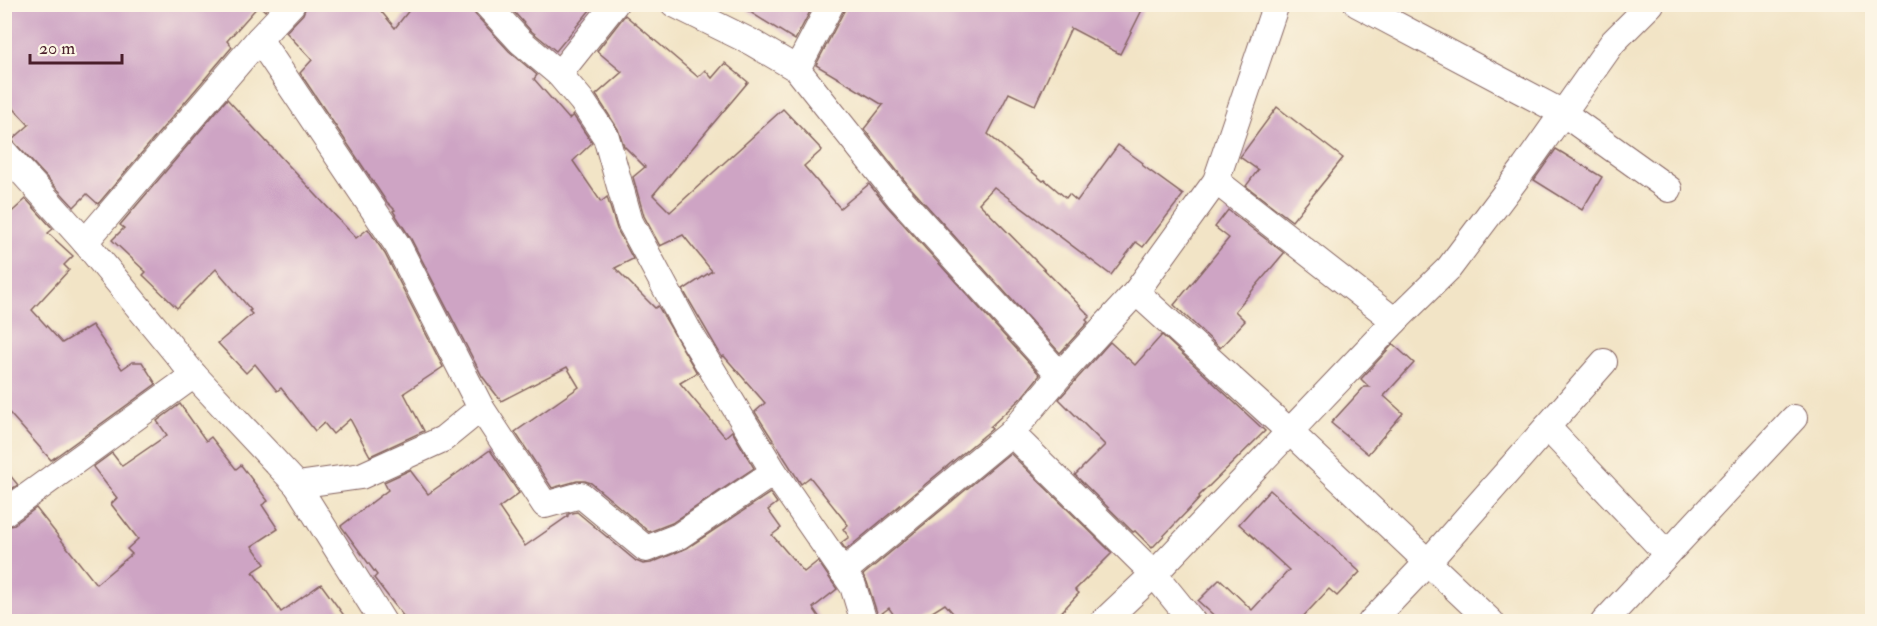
<svg xmlns="http://www.w3.org/2000/svg" width="1877" height="626" font-family="'IM FELL Double Pica',serif">
<style>
.building{fill:#cea4c4}
.lines{fill:none;stroke-linecap:round;stroke-linejoin:round}
.minor-casing{stroke:#856461;stroke-width:28}
.minor{stroke:#fff;stroke-width:26}
</style>
<rect width="100%" height="100%" fill="#fcf5e5"/>
<filter id="ink" filterUnits="userSpaceOnUse"><feTurbulence type="fractalNoise" baseFrequency=".0167" numOctaves="2"/><feDisplacementMap in="SourceGraphic" scale="12" xChannelSelector="R" yChannelSelector="G"/><feConvolveMatrix kernelMatrix="1 2 1 2 8 2 1 2 1" color-interpolation-filters="sRGB"/></filter>
<filter id="wash" filterUnits="userSpaceOnUse"><feTurbulence type="fractalNoise" baseFrequency=".008" numOctaves="4" result="noise"/><feDisplacementMap in="SourceGraphic" scale="24" xChannelSelector="R" yChannelSelector="G"/><feGaussianBlur stdDeviation="1.35" result="paint"/><feColorMatrix in="noise" values="0 0 0 0 0 0 0 0 0 0 0 0 0 0 0 0 0 1.4 0 .05"/><feComposite in="paint" operator="in"/></filter>
<g filter="url(#wash)">
<rect width="100%" height="100%" fill="#f2e4c6"/>
<g id="blocks">
<g class="building">
<path d="M4,4H271L265,11L259,5L227,41L232,47L98,204L87,194L74,207L12,140L29,125L4,98Z"/>
<path d="M307,4H375L395,28L414,4H471L475,14L509,51L537,75L534,79L569,119L573,115L592,143L573,161L601,202L607,197L617,229L633,259L615,268L655,308L658,306L697,373L680,383L725,437L732,431L754,468L672,523L649,532L591,483L585,481H577L552,488L515,432L579,387L567,367L501,401L482,376L411,239L393,211L395,210L386,201L300,73L312,60L286,32L303,14Z"/>
<path d="M507,4H595L556,51L530,30Z"/>
<path d="M737,4H814L795,40Z"/>
<path d="M846,4H1145L1120,54L1071,28L1035,105L1009,93L988,134L1043,181L1045,180L1066,198L1069,194L1077,201L1118,145L1143,163L1142,165L1183,195L1143,247L1136,242L1111,275L994,187L979,203L1090,316L1086,320L1088,322L1060,353L909,186L864,129L883,105L816,65L844,11Z"/>
<path d="M625,15L698,77L705,70L712,78L725,63L748,82L653,195L670,212L783,109L822,150L804,166L840,208L869,184L887,206L1040,375L1022,397L990,427L992,429L846,550L841,543L849,537L843,529L848,525L810,477L801,484L755,412L765,403L724,356L722,357L683,290L712,271L683,235L660,246L644,216L633,177L645,167L624,146L618,129L596,95L622,72L597,51Z"/>
<path d="M227,99L356,238L368,229L385,254L443,367L404,393L424,431L370,456L350,419L333,434L324,423L315,431L281,388L277,391L255,364L246,373L218,343L252,314L249,311L251,310L216,269L177,308L143,275L146,272L112,240L124,228L120,225Z"/>
<path d="M1277,107L1343,158L1292,221L1246,186L1258,170L1240,157Z"/>
<path d="M1556,149L1602,177L1582,210L1534,180Z"/>
<path d="M26,199L53,229L48,233L73,256L64,265L69,270L32,310L62,343L92,325L122,369L132,362H142L156,384L51,460L4,407V219Z"/>
<path d="M1228,210L1284,253L1235,311L1245,321L1220,348L1174,305L1229,238L1215,227Z"/>
<path d="M1162,335L1265,431L1199,496L1200,498L1152,548L1135,531L1133,532L1075,475L1105,445L1059,399L1110,342L1135,365Z"/>
<path d="M1393,344L1414,363L1384,396L1403,413L1368,454L1331,423L1364,387H1369L1361,379Z"/>
<path d="M180,404L206,441L211,437L236,469L241,465L268,501L262,505L278,529L252,546L265,564L253,572L281,612L321,584L348,621H4V528L13,525L36,508L96,584L132,554L127,549L138,539L111,504L117,498L93,467L112,453L122,466L167,435L157,421Z"/>
<path d="M490,450L519,493L499,508L525,546L568,516V514L577,512L636,561L643,564L651,563L687,548L770,493L777,503L768,510L781,528L772,535L804,572L818,561L837,589L813,608L822,621H407L374,578L377,575L341,526L388,490L384,482L410,470L428,494Z"/>
<path d="M1010,453L1112,553L1075,590L1079,593L1053,621H960L945,604L918,621H898L889,608L878,616L867,582L863,575Z"/>
<path d="M4,468L18,485L4,494Z"/>
<path d="M1270,490L1360,572L1337,596L1329,589L1299,621H1220L1198,601L1220,579L1252,610L1289,570L1239,524Z"/>
</g>
</g>
</g>
<g filter="url(#ink)">
<use href="#blocks" fill-opacity="0" stroke="#856461" stroke-width="1.5"/>
<g class="lines">
<defs>
<g id="minor">
<path d="M486,4L520,41L559,74L582,101L606,137L630,222L688,330L774,472L853,586L864,622"/>
<path d="M674,4L751,42L797,69L898,196L1060,375"/>
<path d="M1357,4L1563,113L1669,189"/>
<path d="M259,39L398,246L481,408L443,439L361,476L297,485"/>
<path d="M797,69L831,4"/>
<path d="M559,74L615,4"/>
<path d="M4,152L85,242L194,375L297,485L383,622"/>
<path d="M1216,181L1395,321"/>
<path d="M85,242L259,39L292,4"/>
<path d="M1136,292L1290,432L1491,622"/>
<path d="M481,408L545,505L581,495L646,549L679,536L774,472"/>
<path d="M1547,427L1667,554"/>
<path d="M4,513L194,375"/>
<path d="M843,572L1011,433"/>
<path d="M1103,622L1154,574L1011,433L1060,375L1136,292L1216,181L1276,4"/>
<path d="M1193,622L1154,574L1395,321L1449,268L1525,167L1613,42L1651,4"/>
<path d="M1371,622L1428,562L1604,362"/>
<path d="M1604,622L1794,418"/>
</g>
</defs>
<use href="#minor" class="minor-casing"/>
<use href="#minor" class="minor"/>
</g>
</g>
<rect width="1877" height="626" fill="none" stroke="#fcf5e5" stroke-width="24"/>
<path d="M30 54v9h92v-9" fill="none" stroke="#4a1f2b" stroke-width="3"/>
<text x="39" y="54" font-size="18" fill="#4a1f2b" stroke="#fcf5e5" stroke-width="4.5" paint-order="stroke">20 m</text>
</svg>
